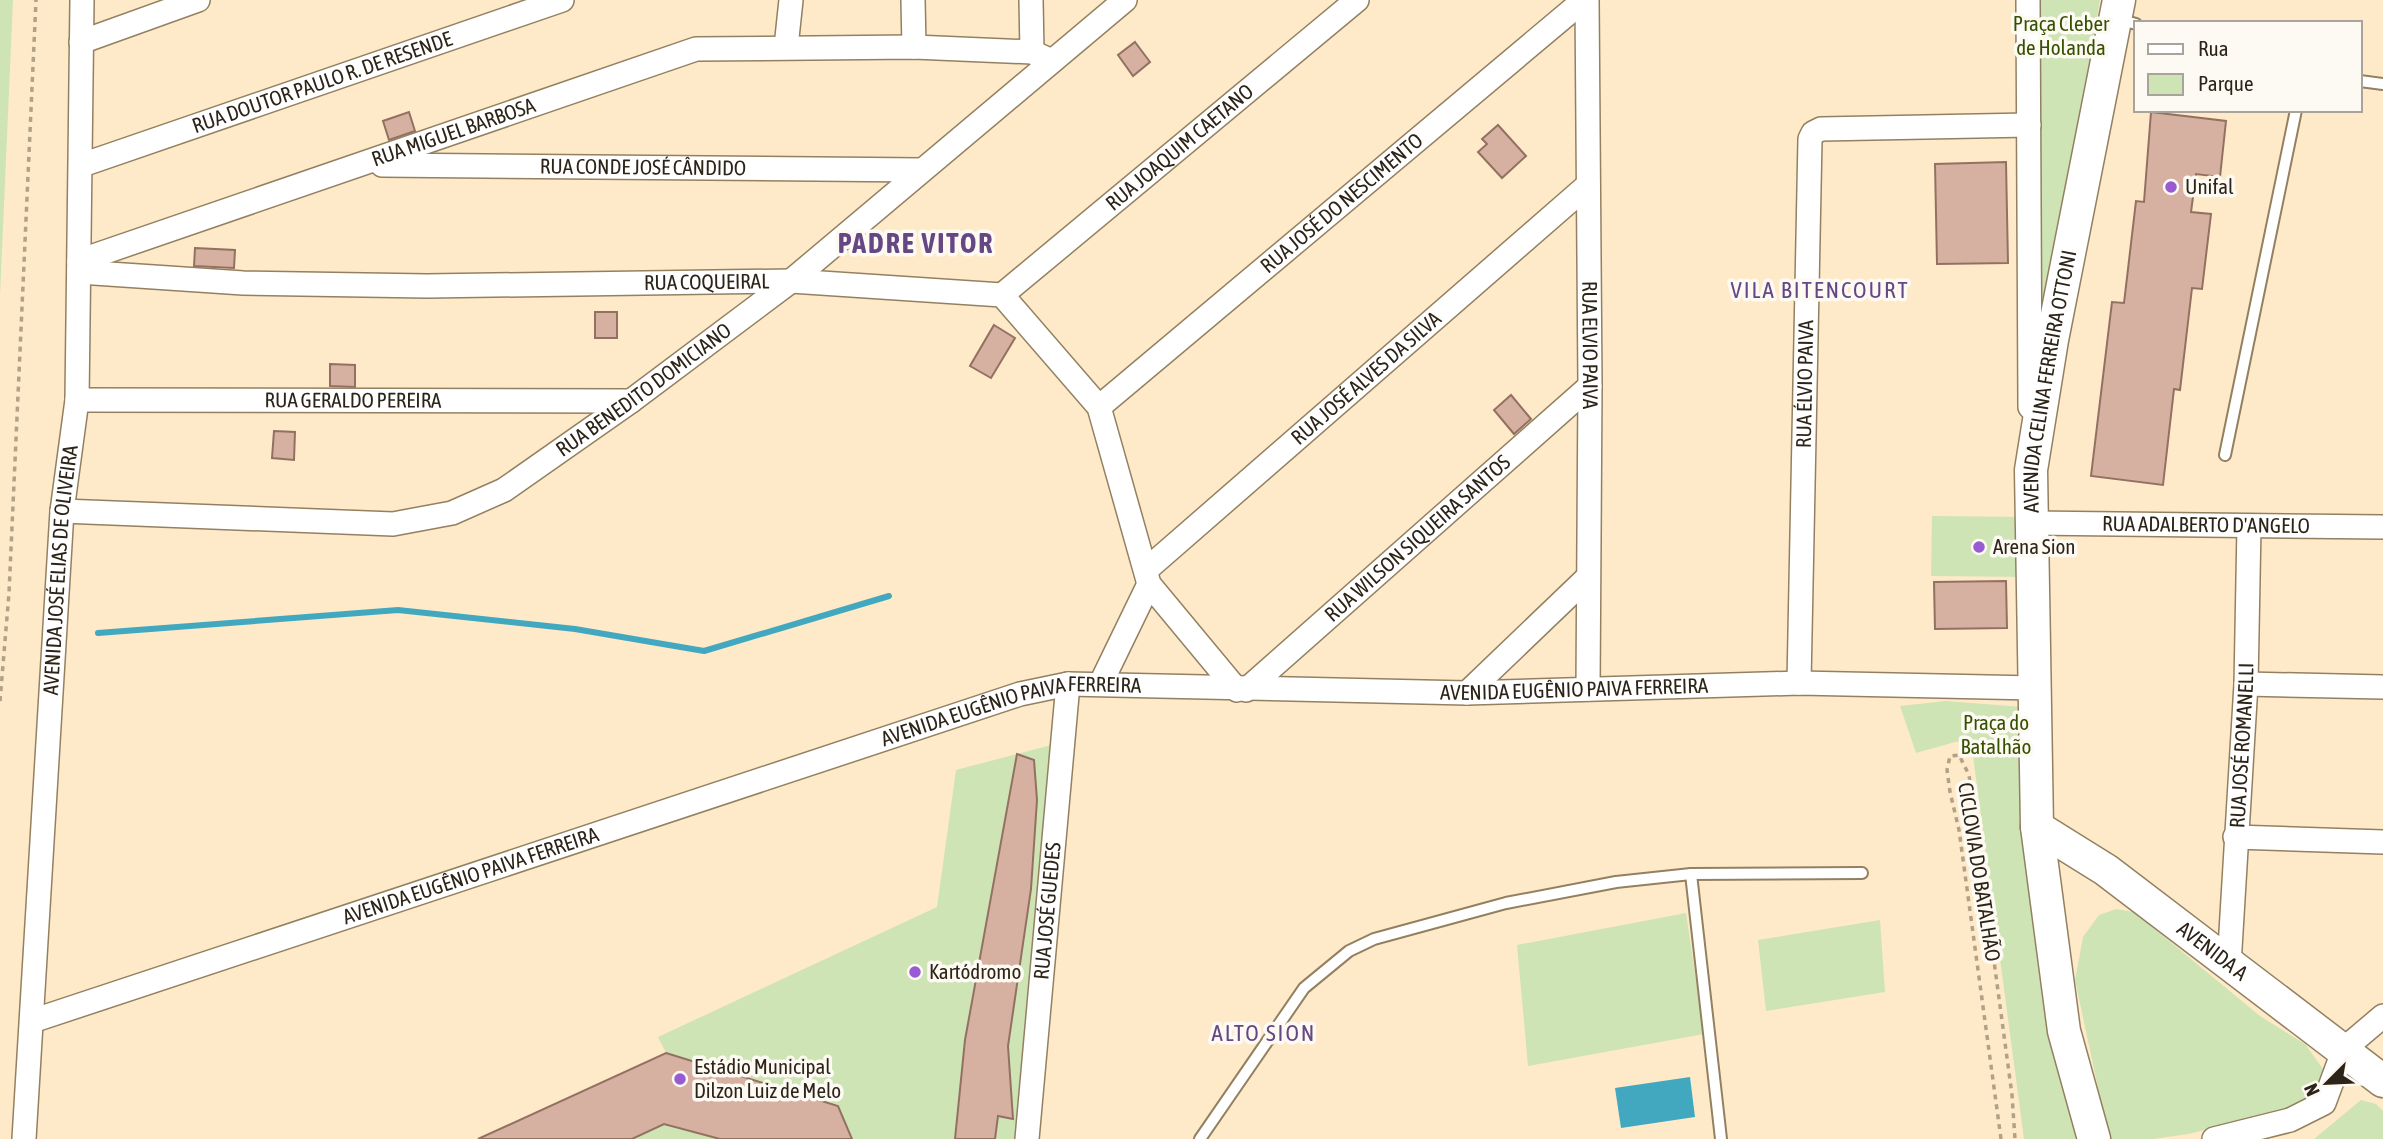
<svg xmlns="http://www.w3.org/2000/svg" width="2383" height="1139" font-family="'Asap Condensed',sans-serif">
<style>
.green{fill:#cee4b5}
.water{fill:#42a8c0}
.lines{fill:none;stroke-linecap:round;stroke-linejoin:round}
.stream{stroke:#42a8c0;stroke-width:6}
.building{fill:#d6b1a1;stroke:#937162;stroke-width:2}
.lane-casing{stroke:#938061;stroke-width:14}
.street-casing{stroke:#938061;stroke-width:26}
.secondary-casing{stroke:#938061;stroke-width:35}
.path{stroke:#b1a187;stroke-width:3.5;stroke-dasharray:5 5;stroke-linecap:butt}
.lane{stroke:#fff;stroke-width:10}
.street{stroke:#fff;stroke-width:23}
.secondary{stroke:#fff;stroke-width:32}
.poi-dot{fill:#985bd2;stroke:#fdf9f3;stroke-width:2.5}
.labels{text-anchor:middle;stroke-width:7;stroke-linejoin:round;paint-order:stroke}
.park-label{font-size:21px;fill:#355000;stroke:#fdf9f3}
.street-label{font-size:21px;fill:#2c2418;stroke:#fdf9f3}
.poi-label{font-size:21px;fill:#2c2418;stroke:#fdf9f3;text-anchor:start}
.neighbourhood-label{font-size:23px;letter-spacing:2px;fill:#654784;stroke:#fdf9f3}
.district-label{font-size:28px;font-weight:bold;letter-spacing:2px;fill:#654784;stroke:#fdf9f3}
</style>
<rect width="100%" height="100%" fill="#feeac8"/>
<g class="green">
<path d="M0,0H13L0,296Z"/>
<path d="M2028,0H2100L2031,416Z"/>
<path d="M1932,516L2027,517L2028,577L1931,576Z"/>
<path d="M1946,701L2023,707L2058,1058L2080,1139H2024L1971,741L1955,742L1916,753L1900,706Z"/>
<path d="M1051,745L1018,1139H478L666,1053L658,1037L937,907L956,770Z"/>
<path d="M2116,909L2134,912L2260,1016L2305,1044L2323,1069L2322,1087L2308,1103L2273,1114L2188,1134L2153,1139H2109L2075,980L2083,937L2099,915Z"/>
<path d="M1686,913L1704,1034L1528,1066L1517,945Z"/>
<path d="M1880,920L1885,992L1766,1011L1758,940Z"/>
<path d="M2361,1100L2376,1104L2383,1111V1139H2314Z"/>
</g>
<path class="water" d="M1690,1077L1695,1117L1621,1128L1615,1088Z"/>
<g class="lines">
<path class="stream" d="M98,633L398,610L575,629L704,651L889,596"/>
</g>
<g class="building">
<path d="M1135,42L1150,62L1133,76L1118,55Z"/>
<path d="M409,112L415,131L389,140L383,121Z"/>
<path d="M2151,112L2226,121L2220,177L2196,174L2191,212L2211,214L2202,289L2192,288L2180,390L2174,389L2163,485L2091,476L2112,302L2124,303L2136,201L2144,202Z"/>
<path d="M1498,125L1526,156L1502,178L1478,152L1487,144L1482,139Z"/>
<path d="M2006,162L2008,263L1937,264L1935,164Z"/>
<path d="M195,248L235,250L234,268L194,266Z"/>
<rect x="595" y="312" width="22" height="26"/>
<path d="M994,325L1015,338L991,378L970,366Z"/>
<path d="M330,364L355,365V387L330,386Z"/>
<path d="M1511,395L1531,419L1514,434L1494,410Z"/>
<path d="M274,431L295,432L294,460L272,458Z"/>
<path d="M2006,581L2007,628L1935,629L1934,582Z"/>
<path d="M1017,754L1034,760L1037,800L1031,889L1008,1046L1013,1119L998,1116L995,1139H955L965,1040Z"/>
<path d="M666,1053L838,1106L852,1139H720L664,1124L632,1139H478Z"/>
</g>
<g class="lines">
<defs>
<g id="lane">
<path d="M2118,19L2136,24"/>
<path d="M2360,81L2383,84"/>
<path d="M2225,455L2296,110"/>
<path d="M1691,874L1721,1139"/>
<path d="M1200,1139L1304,988L1349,951L1374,939L1506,903L1616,882L1691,874L1862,873"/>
</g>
<g id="street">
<path d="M913,0L914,47"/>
<path d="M1031,0L1032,52"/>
<path id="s1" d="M1587,0L1590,386L1588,689"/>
<path d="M2028,0L2030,407"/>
<path d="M81,42L198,0"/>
<path d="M786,47L791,0"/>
<path id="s2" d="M82,165L562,0"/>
<path id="s3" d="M382,165L922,170"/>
<path id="s4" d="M79,261L696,49L914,47L1032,52L1052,61"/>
<path id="s5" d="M79,272L243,283L427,286L791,281L1002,295L1099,407L1149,584L1237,690"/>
<path id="s6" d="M1002,295L1357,0"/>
<path id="s7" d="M77,400L631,401"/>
<path id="s8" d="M1099,407L1584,0"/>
<path id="s9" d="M62,511L393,524L452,513L504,490L631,401L791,281L1125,0"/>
<path id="s10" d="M2031,523L2383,527"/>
<path id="s11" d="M1146,570L1588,185"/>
<path d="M1101,683L1149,584"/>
<path id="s12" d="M1799,683L1810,139L1813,133L1821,129L2029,125"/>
<path d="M2246,684L2383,687"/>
<path id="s13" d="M1246,690L1590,386"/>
<path d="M1467,693L1587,578"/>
<path d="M2235,837L2383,842"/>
<path id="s14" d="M2229,965L2246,684L2249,526"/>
<path id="s15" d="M32,1021L1020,694L1068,684L1467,693L1799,683L2034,688"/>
<path id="s16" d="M24,1139L62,511L77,400L82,0"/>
<path id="s17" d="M1027,1139L1068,684"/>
<path d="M2214,1139L2290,1120L2324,1103L2344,1049L2383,1016"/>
</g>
<g id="secondary">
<path id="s18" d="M2037,827L2106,870L2383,1081"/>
<path id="s19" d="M2094,1139L2064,1031L2037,827L2031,470L2052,340L2119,0"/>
</g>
</defs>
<use href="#lane" class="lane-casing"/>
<use href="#street" class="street-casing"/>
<use href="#secondary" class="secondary-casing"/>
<g class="path">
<path d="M0,701L9,593L36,0"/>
<path d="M2001,1139L1959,830L1950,792L1947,770L1950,756L1959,755L1969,775L2012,1095L2015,1139"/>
</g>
<use href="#lane" class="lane"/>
<use href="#street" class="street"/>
<use href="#secondary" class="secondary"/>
</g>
<g class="poi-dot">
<circle cx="2171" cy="187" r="7"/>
<circle cx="1979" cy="547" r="7"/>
<circle cx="915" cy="972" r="7"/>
<circle cx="680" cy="1079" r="7"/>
</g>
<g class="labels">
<g class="park-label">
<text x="2061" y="31">Praça Cleber<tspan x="2061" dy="24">de Holanda</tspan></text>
<text x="1996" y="730">Praça do<tspan x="1996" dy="24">Batalhão</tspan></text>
</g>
<g class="street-label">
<text dy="7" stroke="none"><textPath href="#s2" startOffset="254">RUA DOUTOR PAULO R. DE RESENDE</textPath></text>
<text dy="7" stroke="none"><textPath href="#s4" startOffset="396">RUA MIGUEL BARBOSA</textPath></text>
<text dy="7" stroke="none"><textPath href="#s6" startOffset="231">RUA JOAQUIM CAETANO</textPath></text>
<text dy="7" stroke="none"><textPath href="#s3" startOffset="261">RUA CONDE JOSÉ CÂNDIDO</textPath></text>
<text dy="7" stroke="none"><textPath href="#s8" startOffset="317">RUA JOSÉ DO NESCIMENTO</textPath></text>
<text dy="7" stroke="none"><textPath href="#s5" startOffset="628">RUA COQUEIRAL</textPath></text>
<text dy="7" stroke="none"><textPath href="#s1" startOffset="345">RUA ELVIO PAIVA</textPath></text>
<text dy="7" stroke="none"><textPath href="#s11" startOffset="292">RUA JOSÉ ALVES DA SILVA</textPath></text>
<text dy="7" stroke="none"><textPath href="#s19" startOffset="765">AVENIDA CELINA FERREIRA OTTONI</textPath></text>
<text dy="7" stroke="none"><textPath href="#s12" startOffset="299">RUA ÉLVIO PAIVA</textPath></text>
<text dy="7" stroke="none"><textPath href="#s9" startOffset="620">RUA BENEDITO DOMICIANO</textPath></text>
<text dy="7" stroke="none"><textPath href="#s7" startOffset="276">RUA GERALDO PEREIRA</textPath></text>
<text dy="7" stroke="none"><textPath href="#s10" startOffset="175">RUA ADALBERTO D'ANGELO</textPath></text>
<text dy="7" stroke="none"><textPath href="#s13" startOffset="229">RUA WILSON SIQUEIRA SANTOS</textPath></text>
<text dy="7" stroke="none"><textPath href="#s16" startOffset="570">AVENIDA JOSÉ ELIAS DE OLIVEIRA</textPath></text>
<text dy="7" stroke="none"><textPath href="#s15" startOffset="1596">AVENIDA EUGÊNIO PAIVA FERREIRA</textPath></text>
<text dy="7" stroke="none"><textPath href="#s15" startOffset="1029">AVENIDA EUGÊNIO PAIVA FERREIRA</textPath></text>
<text dy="7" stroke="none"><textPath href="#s14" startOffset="220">RUA JOSÉ ROMANELLI</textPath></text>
<text transform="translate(1979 872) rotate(81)" y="7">CICLOVIA DO BATALHÃO</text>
<text dy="7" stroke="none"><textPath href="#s15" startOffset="462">AVENIDA EUGÊNIO PAIVA FERREIRA</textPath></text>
<text dy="7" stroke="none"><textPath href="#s17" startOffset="229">RUA JOSÉ GUEDES</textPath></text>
<text dy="7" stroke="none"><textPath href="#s18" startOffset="215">AVENIDA A</textPath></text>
</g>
<g class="poi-label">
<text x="2185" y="194">Unifal</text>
<text x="1993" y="554">Arena Sion</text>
<text x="929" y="979">Kartódromo</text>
<text x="694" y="1074">Estádio Municipal<tspan x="694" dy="24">Dilzon Luiz de Melo</tspan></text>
</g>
<g class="neighbourhood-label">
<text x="1820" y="298">VILA BITENCOURT</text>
<text x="1264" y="1041">ALTO SION</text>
</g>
<g class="district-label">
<text x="916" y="253">PADRE VITOR</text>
</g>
</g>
<rect x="2134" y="21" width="228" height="91" fill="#fdf9f3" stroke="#a9a49b" stroke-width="2"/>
<rect x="2148" y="44" width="35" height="10" fill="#ffffff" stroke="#a9a49b" stroke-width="2"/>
<text x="2198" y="56" font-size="21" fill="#2c2418">Rua</text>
<rect x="2148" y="74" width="35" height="21" fill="#cee4b5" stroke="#a9a49b" stroke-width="2"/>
<text x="2198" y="91" font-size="21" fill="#2c2418">Parque</text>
<g transform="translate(2327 1083) rotate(246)" stroke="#fdf9f3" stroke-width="5" paint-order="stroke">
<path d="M0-5L12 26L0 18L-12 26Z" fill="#2c2418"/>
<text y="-10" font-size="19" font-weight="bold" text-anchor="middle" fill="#2c2418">N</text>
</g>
</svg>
